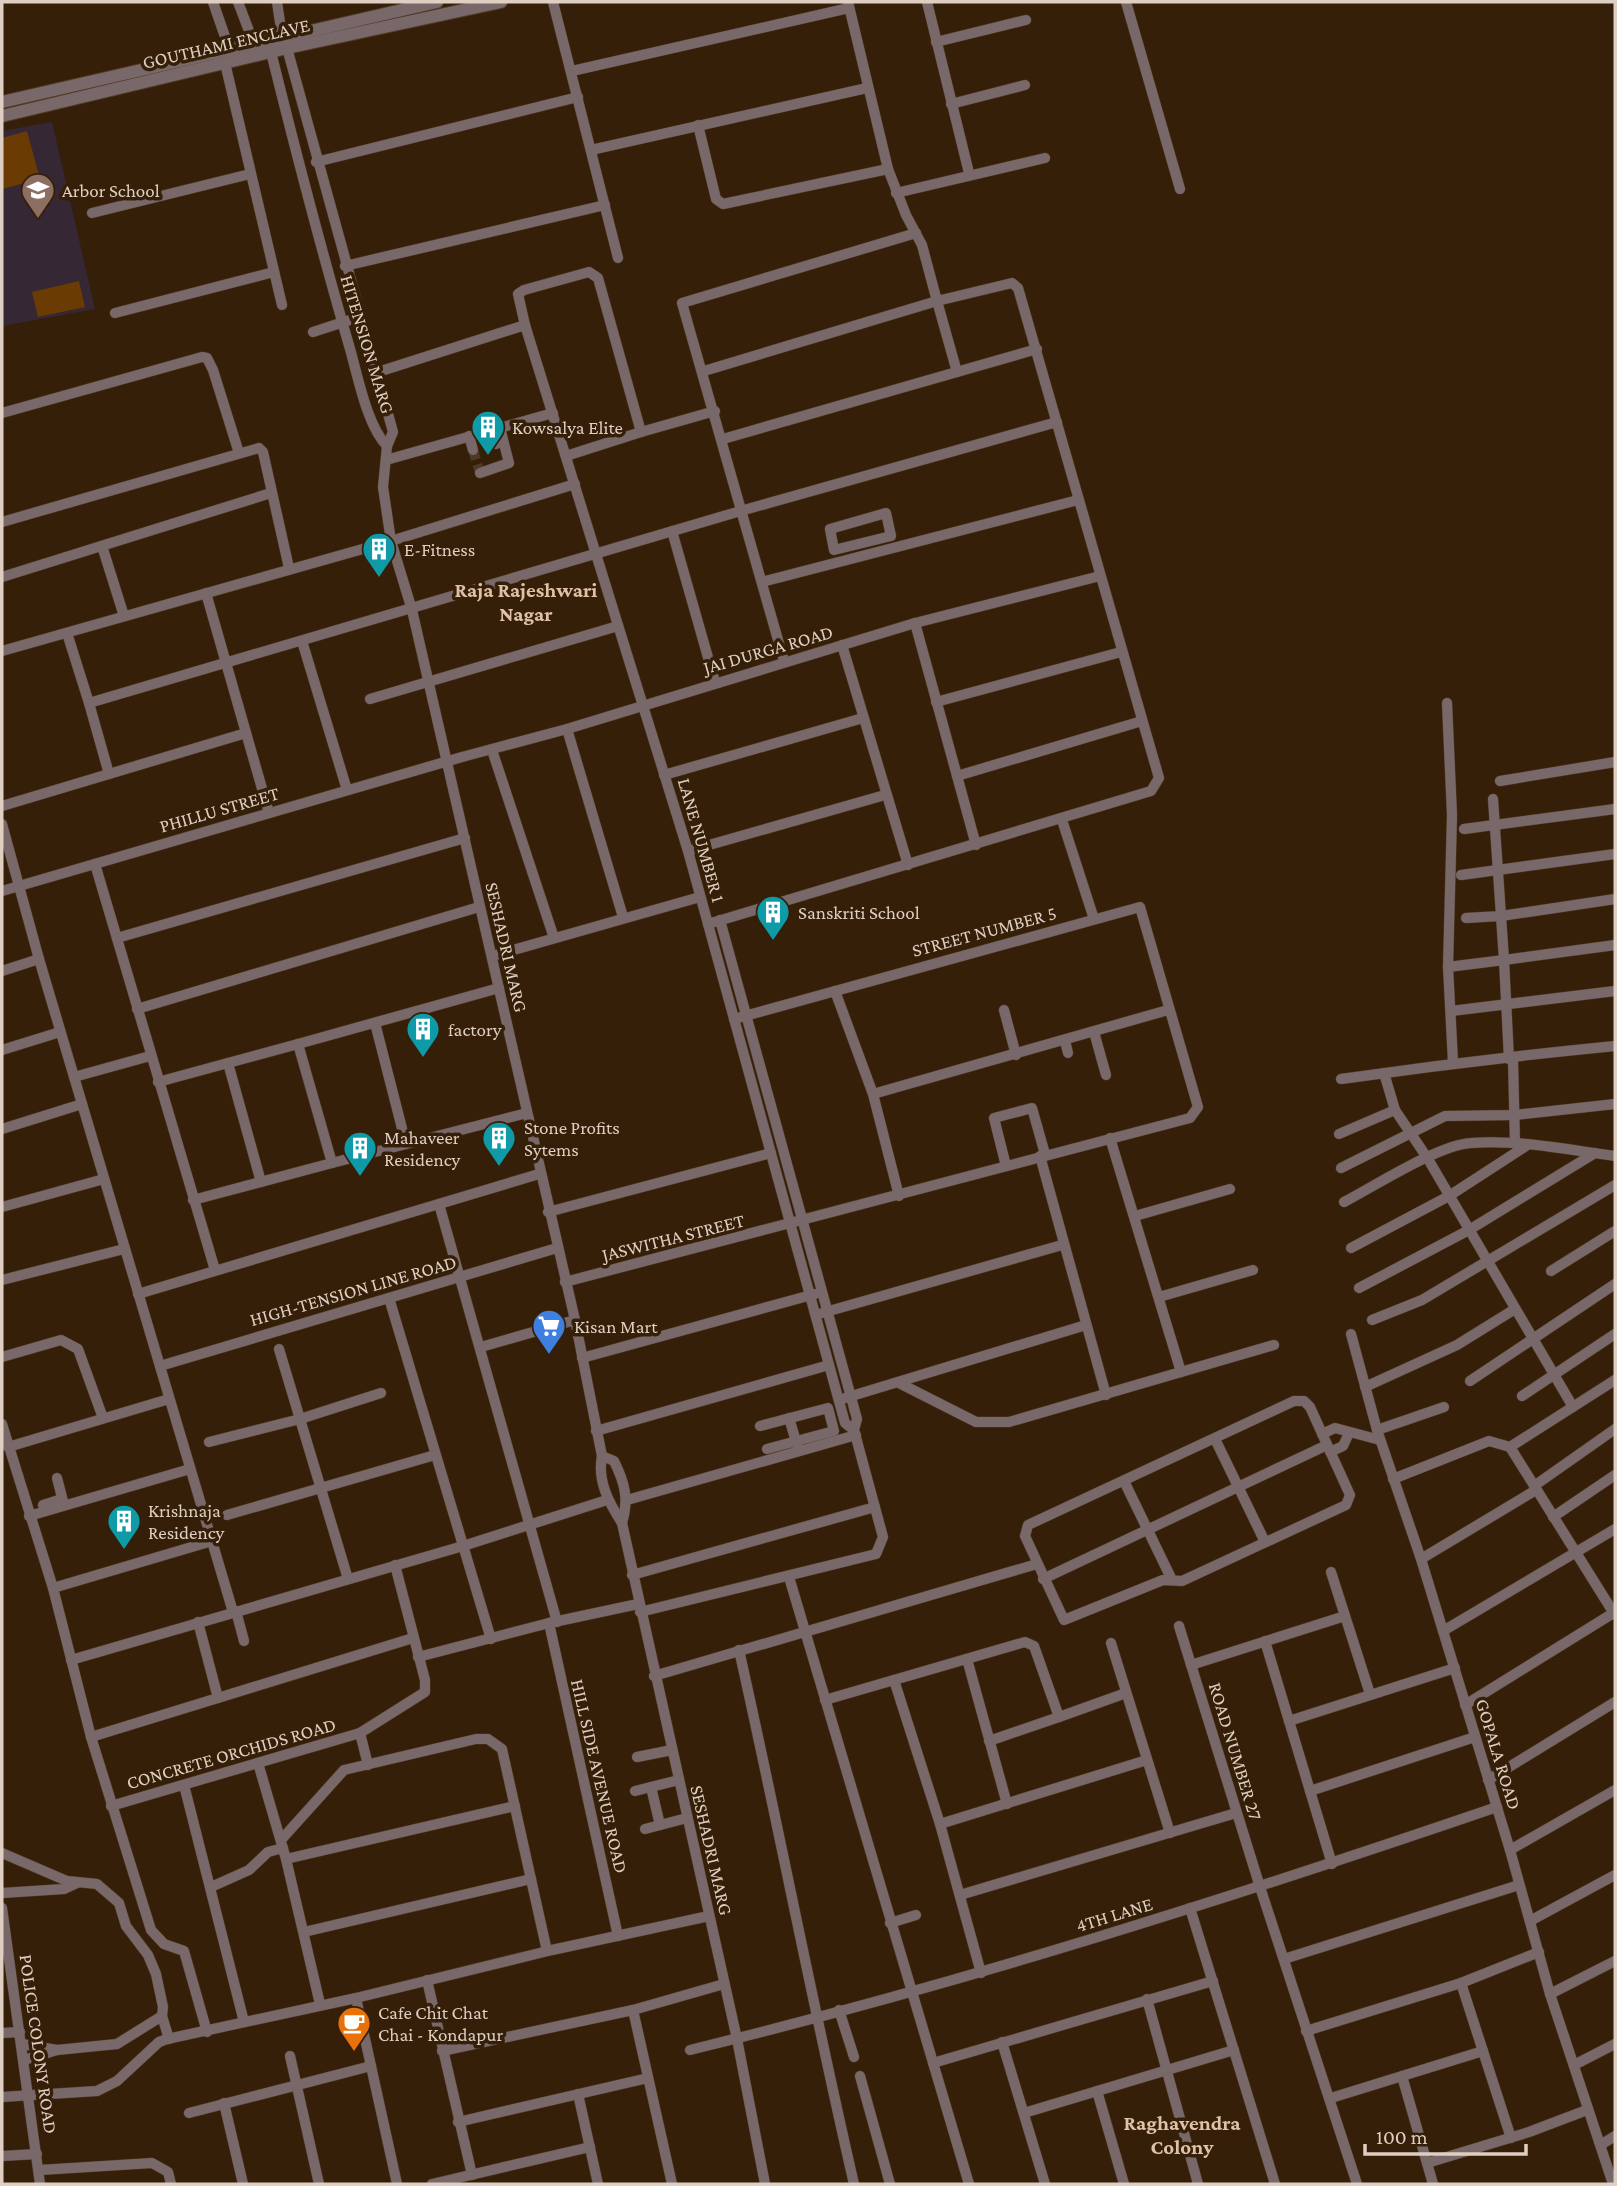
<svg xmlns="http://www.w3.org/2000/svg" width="1617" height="2186" font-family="'Crimson Pro',serif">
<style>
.education{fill:#352734}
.green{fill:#6a3c04}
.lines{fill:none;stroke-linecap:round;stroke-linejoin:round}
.minor-tunnel{stroke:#4f3924;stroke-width:10;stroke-dasharray:10 5;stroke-linecap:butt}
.minor-casing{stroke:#513b26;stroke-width:11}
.tertiary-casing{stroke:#513b26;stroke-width:14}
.minor{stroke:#796869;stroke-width:10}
.tertiary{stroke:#796869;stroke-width:12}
.labels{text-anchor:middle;stroke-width:7;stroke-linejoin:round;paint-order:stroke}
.street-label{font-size:19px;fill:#decfc2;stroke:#361f08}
.poi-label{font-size:19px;fill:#decfc2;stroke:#361f08;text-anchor:start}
.neighbourhood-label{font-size:21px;font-weight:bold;fill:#dfc1a7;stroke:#361f08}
</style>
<rect width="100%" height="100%" fill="#361f08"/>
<path class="education" d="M52,122L95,309L2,326V131Z"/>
<g class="green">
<path d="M27,131L40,179L2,189V138Z"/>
<path d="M79,281L85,307L38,317L32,292Z"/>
</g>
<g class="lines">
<path class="minor-tunnel" d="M473,450L480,473"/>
<defs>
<g id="minor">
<path d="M213,2L230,51"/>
<path d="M238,2L254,44"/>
<path d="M277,2L282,36"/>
<path d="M553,2L618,258"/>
<path d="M927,2L969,173"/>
<path d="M1126,2L1180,189"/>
<path d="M936,42L1026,20"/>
<path d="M287,48L393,432L387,446L383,487L391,541L412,610L575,1320L602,1456C597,1481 609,1503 622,1523L737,2039L765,2184"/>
<path d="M271,52C295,149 320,245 348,342C357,371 366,425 387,446"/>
<path d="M225,63L282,305"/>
<path d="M572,71L849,8"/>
<path d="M951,104L1025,85"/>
<path d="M698,125L716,199L723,204L888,169"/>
<path d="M591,150L867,88"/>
<path d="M316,162L578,97"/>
<path d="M896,193L1045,158"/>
<path d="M92,213L250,174"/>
<path d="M345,266L605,205"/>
<path d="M115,313L274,272"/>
<path d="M313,332L359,317"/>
<path d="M704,371L937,301L957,372"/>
<path d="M375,373L525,325"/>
<path d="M2,413L202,357L207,358L213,370L239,453"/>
<path d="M493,430L496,444"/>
<path d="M641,432L715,411"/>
<path d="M469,436L473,450"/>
<path d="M723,439L1037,349"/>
<path d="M566,456L641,432L598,278L589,272L524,290L518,294L525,325L688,851L845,1423L854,1430"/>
<path d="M386,460L553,413"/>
<path d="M480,473L509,463L500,428"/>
<path d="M886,513L891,536L834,550L830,529Z"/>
<path d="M2,522L259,448L263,452L289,568"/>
<path d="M672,531L715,682"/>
<path d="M102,546L124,616"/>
<path d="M2,577L271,493"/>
<path d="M762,582L1078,500"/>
<path d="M206,593L269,813"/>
<path d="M915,623L976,845"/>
<path d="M67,633L89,703"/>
<path d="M302,641L347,790"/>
<path d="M842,645L908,865"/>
<path d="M2,651L391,541L575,484"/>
<path d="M784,661L682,303L916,233"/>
<path d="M370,699L618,626"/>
<path d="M936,702L1121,652"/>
<path d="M1447,703L1452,815L1448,967L1453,1062"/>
<path d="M567,729L623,917"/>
<path d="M492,750L554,938"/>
<path d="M109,774L89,703L744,510L1057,422"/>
<path d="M664,775L863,718"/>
<path d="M957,776L1142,721"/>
<path d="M1500,781L1615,762"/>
<path d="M2,806L246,733"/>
<path d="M1062,820L1094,919"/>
<path d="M2,824L39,959L233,1612"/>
<path d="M1464,829L1615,809"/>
<path d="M688,851L885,795"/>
<path d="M95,864L215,1270"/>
<path d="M1461,875L1615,854"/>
<path d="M2,891L462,757L567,729L915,623L1100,576"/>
<path d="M1466,918L1501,916L1493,799"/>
<path d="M708,924L1151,791L1159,778L1018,288L1012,283L937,301L922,245L906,215L888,169L848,2"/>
<path d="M117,938L465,838"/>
<path d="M492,956L700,897"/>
<path d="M1448,967L1504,960L1501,916L1615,899"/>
<path d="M2,971L39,959"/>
<path d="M835,991L873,1094"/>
<path d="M137,1009L479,907"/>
<path d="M1004,1010L1016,1055"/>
<path d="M1451,1011L1615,991"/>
<path d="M375,1023L406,1144"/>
<path d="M1094,1032L1106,1075"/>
<path d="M1065,1041L1068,1053"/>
<path d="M298,1044L499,988"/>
<path d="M2,1050L60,1032"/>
<path d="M1509,1059L1504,960L1615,945"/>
<path d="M1513,1059L1515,1144"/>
<path d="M228,1063L261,1182"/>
<path d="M1384,1073L1395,1110L1428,1159L1573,1407"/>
<path d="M74,1077L150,1056"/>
<path d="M1341,1079C1432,1066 1523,1055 1615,1046"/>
<path d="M158,1082L298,1044L332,1163L193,1200"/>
<path d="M2,1129L82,1104"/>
<path d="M1339,1134L1395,1110"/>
<path d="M1110,1138L1181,1372"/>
<path d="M1040,1156L1106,1395"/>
<path d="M332,1163L527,1113"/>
<path d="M1006,1166L994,1118L1032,1108L1045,1154"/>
<path d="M1341,1168L1445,1116L1515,1115L1615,1104"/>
<path d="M899,1196L873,1094L1168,1010"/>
<path d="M1344,1202C1375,1186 1438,1145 1471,1143C1518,1139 1569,1150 1615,1156"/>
<path d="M439,1204L557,1622"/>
<path d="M2,1207L104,1179"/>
<path d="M548,1212L771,1153"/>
<path d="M1135,1216L1230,1189"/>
<path d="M1351,1248L1449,1196L1526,1146"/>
<path d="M1551,1271L1615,1231"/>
<path d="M2,1280L124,1249"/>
<path d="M565,1282L1190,1118L1198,1107L1140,907L734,1019"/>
<path d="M1359,1288L1469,1230L1595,1153"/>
<path d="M138,1294L539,1174"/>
<path d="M1159,1297L1253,1270"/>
<path d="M389,1298L491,1639"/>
<path d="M822,1313L1062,1245"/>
<path d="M1372,1320L1422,1300L1615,1185"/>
<path d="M1351,1334L1377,1430L1421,1559L1510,1850L1550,1994L1613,2184"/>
<path d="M481,1347L575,1320"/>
<path d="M279,1349L348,1579"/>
<path d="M2,1357L61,1340L78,1349L103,1418"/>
<path d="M582,1358L815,1294"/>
<path d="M160,1366L557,1248"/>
<path d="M1470,1381L1615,1284"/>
<path d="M899,1383L976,1422H1009L1274,1345"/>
<path d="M1365,1387L1457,1345L1515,1309"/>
<path d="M1522,1396L1615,1334"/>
<path d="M845,1398L1086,1325"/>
<path d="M1294,1401H1304L1310,1407L1350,1495L1346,1505L1182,1581L1163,1580L1064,1620L1025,1536L1028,1525Z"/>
<path d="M789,1418L798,1448"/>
<path d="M2,1424L53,1588L212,1541"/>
<path d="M760,1426L828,1408L834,1431L767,1449"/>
<path d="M1377,1430L1444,1407"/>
<path d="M596,1431L829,1365"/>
<path d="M1322,1434L1335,1428L1380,1440"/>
<path d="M1215,1439L1265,1542"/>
<path d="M209,1442L300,1419L381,1393"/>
<path d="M8,1447L169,1399"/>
<path d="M1510,1447L1615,1615"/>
<path d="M1330,1452L1343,1446L1349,1433"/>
<path d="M602,1456L614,1461C625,1483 629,1500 622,1523"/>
<path d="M57,1478L64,1505"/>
<path d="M1393,1479L1489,1441L1510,1447L1615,1380"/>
<path d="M1124,1481L1172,1580"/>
<path d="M1534,1486L1615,1429"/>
<path d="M627,1500L856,1435"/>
<path d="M43,1505L62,1499"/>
<path d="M227,1515L435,1455"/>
<path d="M29,1516L190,1469"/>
<path d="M1553,1517L1615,1475"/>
<path d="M1421,1559L1536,1490"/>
<path d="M1331,1572L1370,1694"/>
<path d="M632,1575L875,1507"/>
<path d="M789,1577L969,2184"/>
<path d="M1043,1579L1327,1445"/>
<path d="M53,1588L91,1737L151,1930L164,1944L184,1951L207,2032"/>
<path d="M236,1611L244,1641"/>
<path d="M640,1612L876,1554L883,1537L854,1430L857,1419L720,920"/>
<path d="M198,1622L218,1698"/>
<path d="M549,1623L618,1936"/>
<path d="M1179,1626L1260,1887L1357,2184"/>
<path d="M1443,1631L1615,1529"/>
<path d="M1265,1641L1332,1864"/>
<path d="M1111,1643L1170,1833"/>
<path d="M739,1650C779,1828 813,2007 854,2184"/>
<path d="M418,1657L549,1623L638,1604"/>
<path d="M967,1659L1007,1804"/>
<path d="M71,1660L463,1546L607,1500"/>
<path d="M1191,1665L1345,1616"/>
<path d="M654,1676L1037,1564"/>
<path d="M894,1680L940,1824L981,1973"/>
<path d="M825,1700L1025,1642L1034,1646L1059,1717L1126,1693"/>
<path d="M1465,1705L1615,1612"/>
<path d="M1289,1721L1455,1668"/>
<path d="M91,1737L413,1638"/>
<path d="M989,1741L1059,1717"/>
<path d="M637,1757L672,1750"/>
<path d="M258,1763L286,1859L320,2004"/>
<path d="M368,1765L360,1733L425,1692V1680L395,1565"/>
<path d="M1488,1780L1615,1702"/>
<path d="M184,1785L244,2022"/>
<path d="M651,1787L660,1825"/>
<path d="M635,1791L679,1780"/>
<path d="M1310,1791L1475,1737"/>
<path d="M111,1806L360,1733"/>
<path d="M940,1824L1147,1760"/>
<path d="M645,1829L687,1818"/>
<path d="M281,1840L344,1770L476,1739H488L502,1749L547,1951"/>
<path d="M1510,1850L1615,1790"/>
<path d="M2,1853L67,1881L97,1884L119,1903L126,1926L148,1955L156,1974L163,2007L162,2016L169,2039"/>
<path d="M286,1859L515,1806"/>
<path d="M211,1887L249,1870L268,1852L283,1848"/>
<path d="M2,1893L64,1889L77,1883"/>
<path d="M960,1895L1236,1813"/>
<path d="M2,1908L40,2184"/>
<path d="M1190,1908L1275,2184"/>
<path d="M1530,1921L1615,1875"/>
<path d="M890,1923L916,1915"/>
<path d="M304,1932L531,1879"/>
<path d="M1284,1959L1519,1885"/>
<path d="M427,1980L472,2175"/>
<path d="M1461,1983L1511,2138"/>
<path d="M1550,1994L1615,1961"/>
<path d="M1147,1999L1198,2184"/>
<path d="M633,2010L672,2184"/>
<path d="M839,2010L854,2057"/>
<path d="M1306,2031L1461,1983L1539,1952"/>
<path d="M2,2033L20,2032"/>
<path d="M1002,2042L1045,2184"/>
<path d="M22,2044L57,2050"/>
<path d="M690,2050C963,1983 1231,1898 1497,1807"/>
<path d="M442,2051L633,2010L724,1984"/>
<path d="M290,2056L319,2184"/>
<path d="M24,2060L57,2050L117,2044L162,2016"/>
<path d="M933,2063L1213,1981"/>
<path d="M1574,2065L1615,2044"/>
<path d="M860,2076L890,2184"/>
<path d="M1402,2076L1433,2184"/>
<path d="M1097,2091L1124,2184"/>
<path d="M578,2094L598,2184"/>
<path d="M2,2097L97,2091L117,2081L159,2042L167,2039L356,1998"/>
<path d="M1331,2098L1483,2051"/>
<path d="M224,2103L243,2184"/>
<path d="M189,2113L371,2066"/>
<path d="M1024,2113L1234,2050"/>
<path d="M458,2122L648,2078"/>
<path d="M1602,2144L1615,2136"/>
<path d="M2,2156L37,2154"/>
<path d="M1427,2163L1529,2132L1587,2110"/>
<path d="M40,2170L152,2163L168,2172L171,2184"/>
<path d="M397,2184L356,1998L552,1950L709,1916"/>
<path d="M432,2184L590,2147"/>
</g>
<g id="tertiary">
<path d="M2,102L437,2"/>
<path d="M2,116L287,48L501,2"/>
</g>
</defs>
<use href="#minor" class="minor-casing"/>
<use href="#tertiary" class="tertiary-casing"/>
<use href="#minor" class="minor"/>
<use href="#tertiary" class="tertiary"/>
</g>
<defs>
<symbol id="school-pin" viewBox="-11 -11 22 30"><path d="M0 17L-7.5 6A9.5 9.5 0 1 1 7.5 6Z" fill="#8d6e63" stroke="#361f08"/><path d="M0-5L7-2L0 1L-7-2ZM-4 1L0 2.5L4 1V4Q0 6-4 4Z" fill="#fff"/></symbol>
<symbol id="building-pin" viewBox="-11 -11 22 30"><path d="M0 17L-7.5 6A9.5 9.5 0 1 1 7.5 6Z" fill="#0f9aa8" stroke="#361f08"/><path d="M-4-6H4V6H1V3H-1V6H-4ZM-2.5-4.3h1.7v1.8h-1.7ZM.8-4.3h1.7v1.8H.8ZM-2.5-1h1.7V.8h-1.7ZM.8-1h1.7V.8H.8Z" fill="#fff"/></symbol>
<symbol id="supermarket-pin" viewBox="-11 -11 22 30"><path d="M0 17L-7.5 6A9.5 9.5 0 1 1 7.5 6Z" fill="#3f7fe0" stroke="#361f08"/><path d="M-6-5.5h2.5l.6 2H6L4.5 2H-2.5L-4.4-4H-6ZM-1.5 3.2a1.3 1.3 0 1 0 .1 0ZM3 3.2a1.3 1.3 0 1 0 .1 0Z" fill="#fff"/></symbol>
<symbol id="cafe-pin" viewBox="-11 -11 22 30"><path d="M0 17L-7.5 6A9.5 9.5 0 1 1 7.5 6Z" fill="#e8710a" stroke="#361f08"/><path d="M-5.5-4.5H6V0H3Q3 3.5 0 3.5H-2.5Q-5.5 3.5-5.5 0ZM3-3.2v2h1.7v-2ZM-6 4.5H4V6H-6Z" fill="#fff"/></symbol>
</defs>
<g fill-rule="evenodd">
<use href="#school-pin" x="19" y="171" width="38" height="52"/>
<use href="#building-pin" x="469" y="408" width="38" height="52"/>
<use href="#building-pin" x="360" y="530" width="38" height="52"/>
<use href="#building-pin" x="754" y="893" width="38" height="52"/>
<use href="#building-pin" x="404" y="1010" width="38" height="52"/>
<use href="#building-pin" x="480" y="1119" width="38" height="52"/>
<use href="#building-pin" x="341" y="1129" width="38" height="52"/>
<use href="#supermarket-pin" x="530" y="1307" width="38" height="52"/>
<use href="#building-pin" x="105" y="1502" width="38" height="52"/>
<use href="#cafe-pin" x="335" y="2004" width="38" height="52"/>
</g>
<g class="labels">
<g class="street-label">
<text transform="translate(226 43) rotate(-13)" y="7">GOUTHAMI ENCLAVE</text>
<text transform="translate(368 344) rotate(73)" y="7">HITENSION MARG</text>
<text transform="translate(768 649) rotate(-16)" y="7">JAI DURGA ROAD</text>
<text transform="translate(219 809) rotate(-16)" y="7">PHILLU STREET</text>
<text transform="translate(702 840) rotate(74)" y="7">LANE NUMBER 1</text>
<text transform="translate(984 931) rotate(-15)" y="7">STREET NUMBER 5</text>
<text transform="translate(507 947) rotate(77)" y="7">SESHADRI MARG</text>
<text transform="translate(673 1237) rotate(-14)" y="7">JASWITHA STREET</text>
<text transform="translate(353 1290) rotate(-16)" y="7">HIGH-TENSION LINE ROAD</text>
<text transform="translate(1236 1751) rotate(73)" y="7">ROAD NUMBER 27</text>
<text transform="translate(231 1753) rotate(-16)" y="7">CONCRETE ORCHIDS ROAD</text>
<text transform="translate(1499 1754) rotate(73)" y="7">GOPALA ROAD</text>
<text transform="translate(600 1776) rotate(77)" y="7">HILL SIDE AVENUE ROAD</text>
<text transform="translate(712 1850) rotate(77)" y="7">SESHADRI MARG</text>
<text transform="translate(1114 1914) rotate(-17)" y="7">4TH LANE</text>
<text transform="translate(39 2044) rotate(82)" y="7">POLICE COLONY ROAD</text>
</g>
<g class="poi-label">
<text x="62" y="197">Arbor School</text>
<text x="512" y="434">Kowsalya Elite</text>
<text x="404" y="556">E-Fitness</text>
<text x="798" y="919">Sanskriti School</text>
<text x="448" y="1036">factory</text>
<text x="524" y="1134">Stone Profits<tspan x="524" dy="22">Sytems</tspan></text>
<text x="384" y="1144">Mahaveer<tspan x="384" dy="22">Residency</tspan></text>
<text x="574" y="1333">Kisan Mart</text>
<text x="148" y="1517">Krishnaja<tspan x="148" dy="22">Residency</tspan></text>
<text x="378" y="2019">Cafe Chit Chat<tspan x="378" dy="22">Chai - Kondapur</tspan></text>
</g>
<g class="neighbourhood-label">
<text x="526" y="597">Raja Rajeshwari<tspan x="526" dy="24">Nagar</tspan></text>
<text x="1182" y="2130">Raghavendra<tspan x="1182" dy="24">Colony</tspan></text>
</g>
</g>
<rect width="1617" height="2186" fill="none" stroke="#decfc2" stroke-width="7"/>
<path d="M1365 2144v10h161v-10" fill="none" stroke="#decfc2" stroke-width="3.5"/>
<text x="1376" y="2144" font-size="21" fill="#decfc2" stroke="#361f08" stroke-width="5" paint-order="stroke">100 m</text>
</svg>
